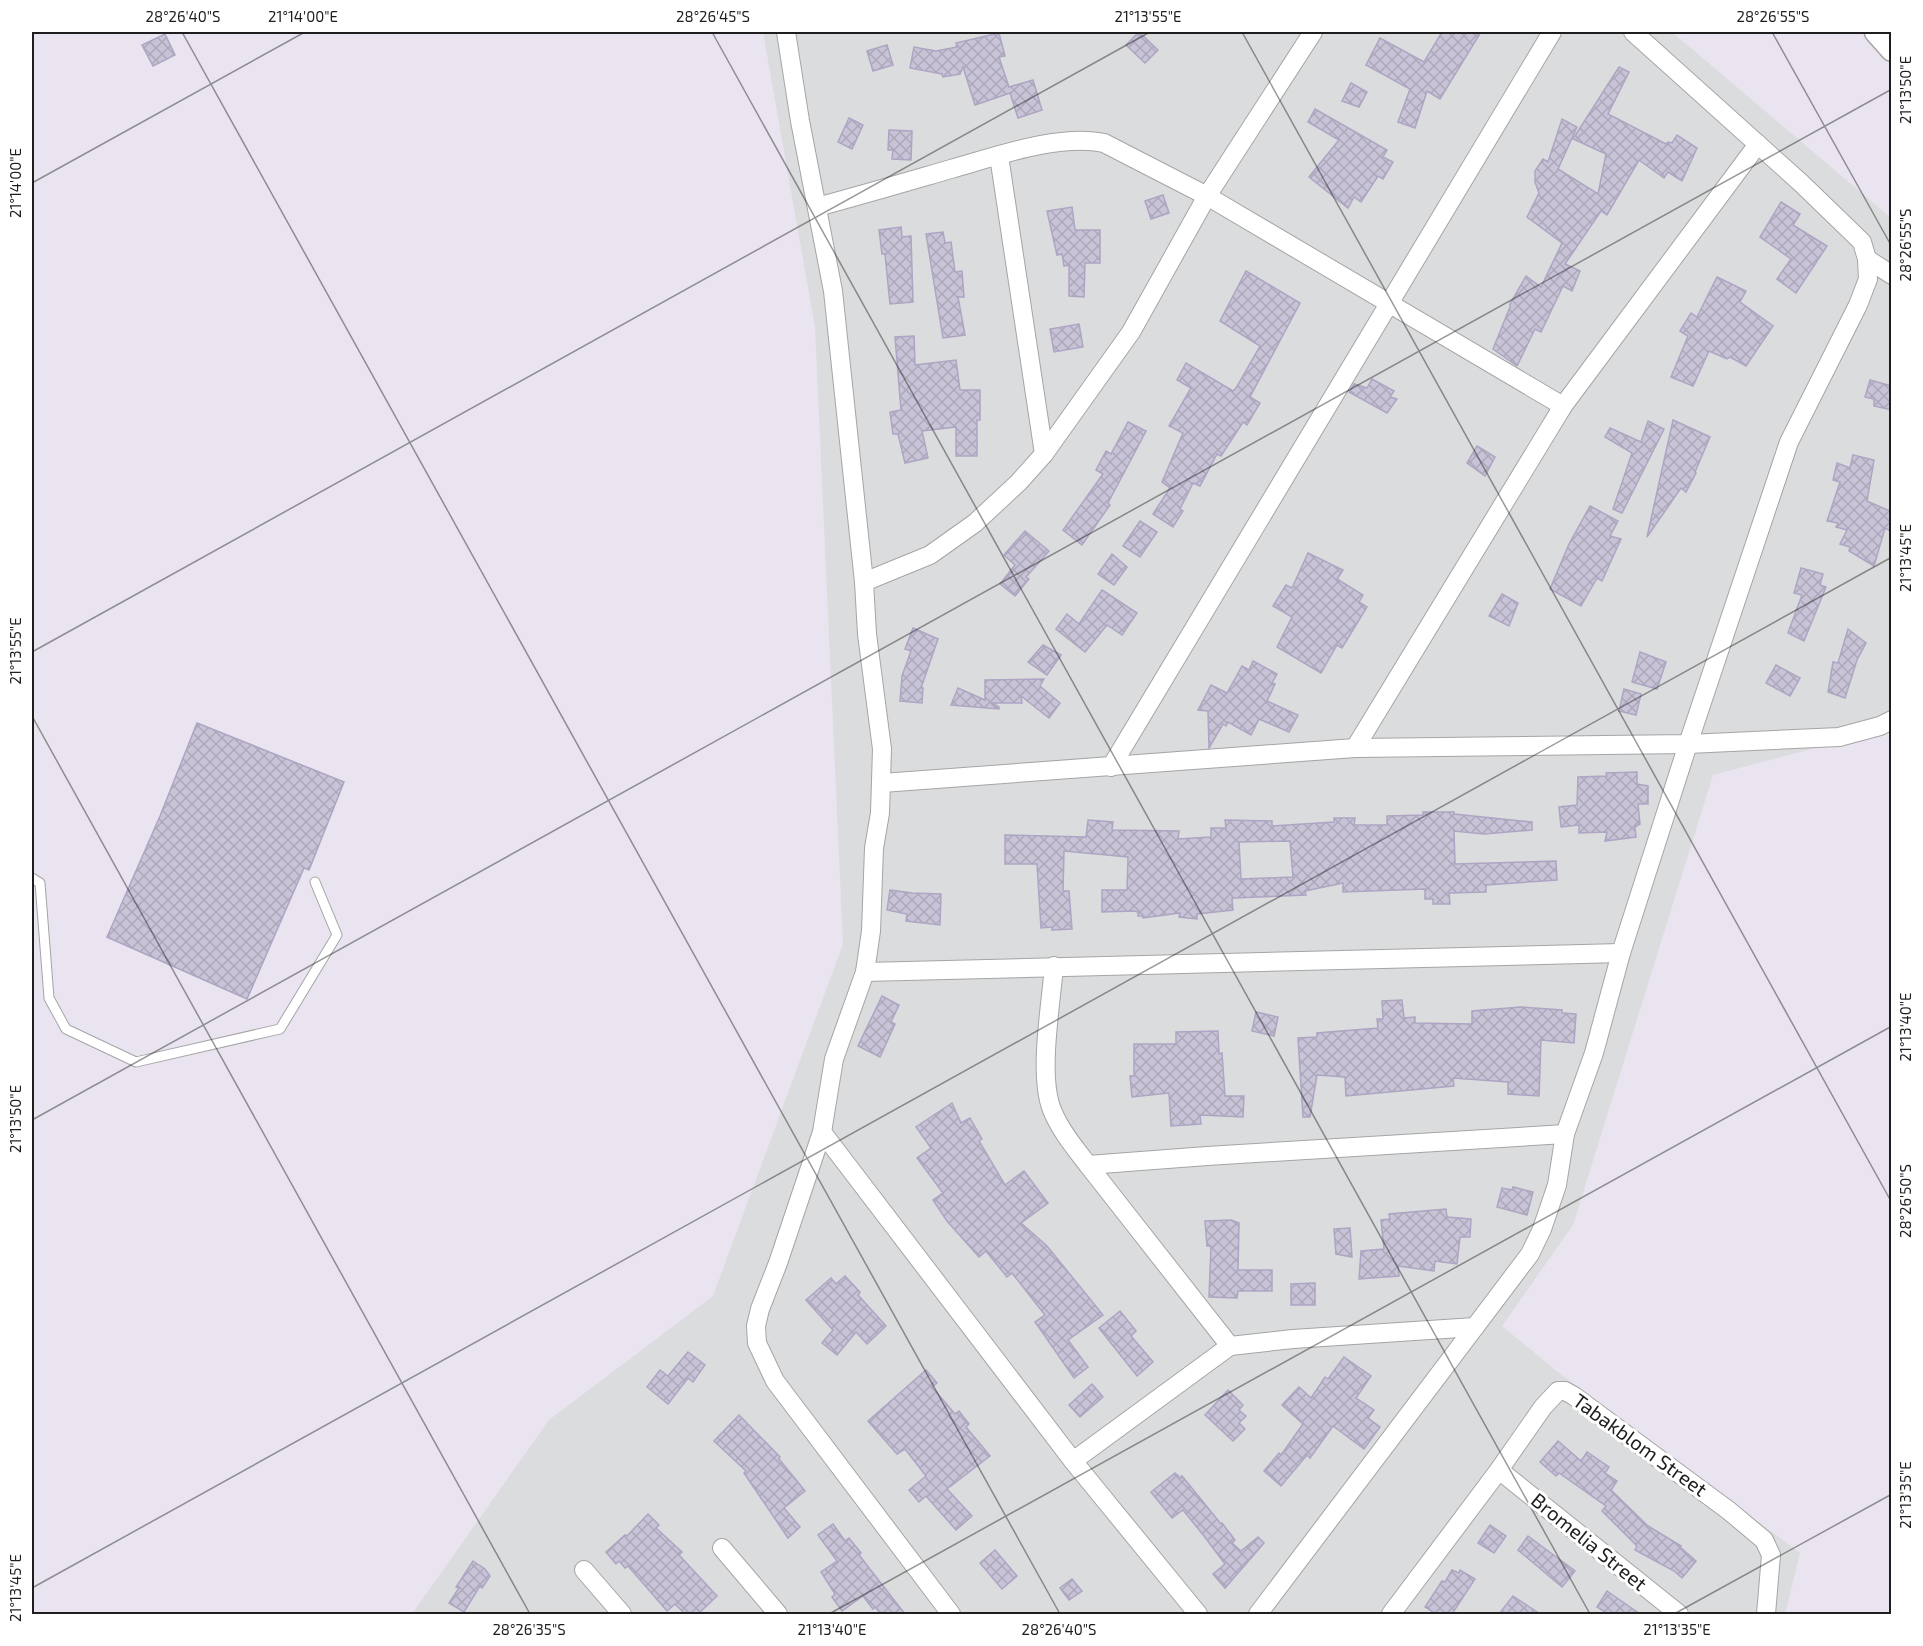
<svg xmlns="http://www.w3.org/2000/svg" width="1923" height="1646" font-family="'Exo 2',sans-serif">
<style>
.residential{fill:#dbdcdd}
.building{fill:url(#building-cross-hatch);stroke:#ada5c3;stroke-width:1.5;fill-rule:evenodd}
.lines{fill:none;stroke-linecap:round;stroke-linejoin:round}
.service-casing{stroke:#a5a5a5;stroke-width:11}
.minor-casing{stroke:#a5a5a5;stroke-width:20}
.tertiary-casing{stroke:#a5a5a5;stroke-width:25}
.service{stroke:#fff;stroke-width:9}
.minor{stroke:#fff;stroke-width:18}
.tertiary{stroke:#fff;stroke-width:22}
.ticks{fill:none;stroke:#1e1e1e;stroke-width:1.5;stroke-opacity:0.45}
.labels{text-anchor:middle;stroke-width:6;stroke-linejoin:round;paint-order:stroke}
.street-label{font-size:20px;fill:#1e1e1e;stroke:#fff}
.neatline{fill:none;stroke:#1e1e1e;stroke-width:2}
.ticks-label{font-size:15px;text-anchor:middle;fill:#1e1e1e}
</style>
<defs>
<pattern id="building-cross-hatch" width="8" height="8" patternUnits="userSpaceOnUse" patternTransform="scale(1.5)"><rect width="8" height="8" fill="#c9c3d8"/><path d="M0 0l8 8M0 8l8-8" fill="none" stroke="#aca7b9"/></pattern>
</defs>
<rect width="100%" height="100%" fill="#eae4f0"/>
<path class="residential" d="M763,32H1672L1891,218V728L1713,775L1573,1225L1502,1326L1558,1372L1800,1553L1785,1614H412L549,1420L713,1296L843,944L815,327Z"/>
<g class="building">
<path d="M1139,32L1158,50L1145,63L1126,45Z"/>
<path d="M1442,32H1481L1440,99L1427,91L1415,128L1398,122L1410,89L1366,65L1380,38L1424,62Z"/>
<path d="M999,33L1005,56L999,57L1009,87L1033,80L1042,110L1018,118L1010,93L975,105L963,67L960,74L943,77L942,74L910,68L914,47L936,51L957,47L956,43Z"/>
<path d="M165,34L175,55L153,66L142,45Z"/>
<path d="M887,45L893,65L873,71L867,51Z"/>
<path d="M1619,67L1629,72L1608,114L1666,144L1668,142L1672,143L1677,135L1697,148L1682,181L1668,172L1664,178L1639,160L1607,215L1601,211L1565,264L1580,271L1572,291L1563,286L1541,332L1535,329L1517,366L1493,349L1510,307V304L1526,276L1541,287L1562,243L1527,217L1539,193L1535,182V171L1543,159L1548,162L1562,119L1577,127L1558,169L1598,194L1606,154L1573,139Z"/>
<path d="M1351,83L1367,92L1359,107L1342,101Z"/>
<path d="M1315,109L1387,150L1383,157L1393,162L1383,179L1378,176L1361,202L1354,197L1348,208L1309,177L1339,140L1308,122Z"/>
<path d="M849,118L863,125L852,149L838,142Z"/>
<path d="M889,130L912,131L911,160L892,159L893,150H888Z"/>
<path d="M1163,195L1169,213L1151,219L1145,201Z"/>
<path d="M1781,202L1800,214L1793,225L1827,246L1796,293L1777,279L1791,259L1760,237Z"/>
<path d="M1072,207L1075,230H1100V263H1085L1084,297L1069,296V265L1064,266L1062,254L1057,255L1047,211Z"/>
<path d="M901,227L902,237L911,236L913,302L890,304L885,254H882L879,230Z"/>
<path d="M943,232L945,243L951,242L955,272L962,271L964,297H958L965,335L943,338L926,234Z"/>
<path d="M1246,271L1300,303L1250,397L1260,403L1247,425L1243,422L1221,456L1217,454L1200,486L1193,483L1180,509L1183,511L1173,527L1153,514L1170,488L1162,482L1183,433L1169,426L1191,388L1177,380L1186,363L1233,391L1236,388L1260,346L1220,321Z"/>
<path d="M1717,277L1746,291L1740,302L1773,326L1746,366L1730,357L1727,359L1709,351L1693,386L1671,377L1688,336L1680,331L1691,313L1697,317Z"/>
<path d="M1079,324L1083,347L1054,352L1050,329Z"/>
<path d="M914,336L915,365L956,360L960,390H980V420H977V456H956V427L922,431L928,458L905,463L898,434H893L890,412L901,410L895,337Z"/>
<path d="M1372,379L1394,391L1390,397L1397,399L1387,413L1349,392L1354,384L1367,388Z"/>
<path d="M1870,380L1892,386V410L1874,406V399L1865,397Z"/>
<path d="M1673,420L1710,437L1695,472L1696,473L1686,492L1681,488L1647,537Z"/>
<path d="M1648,421L1664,429L1622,513L1613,509L1632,453L1605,437L1610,428L1641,442Z"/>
<path d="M1128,422L1146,431L1108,503L1110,505L1082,545L1063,530L1103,474L1096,470L1106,451L1111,454Z"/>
<path d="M1477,446L1495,457L1485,476L1467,463Z"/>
<path d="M1853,455L1874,460L1867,501L1892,512V532L1885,528L1874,566L1849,551L1850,547L1840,544L1847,530L1836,527L1838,523L1827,521L1840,482L1833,480L1837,463L1850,468Z"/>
<path d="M1590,506L1618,521L1610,536L1621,539L1602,581L1597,578L1581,606L1550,589L1569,544Z"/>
<path d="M1140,521L1157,532L1140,557L1123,546Z"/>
<path d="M1025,531L1049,551L1026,577L1029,579L1015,596L1000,584L1015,565L1004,555Z"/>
<path d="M1308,553L1343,570L1337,579L1363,595L1359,602L1367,607L1342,648L1337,645L1321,673L1277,647L1292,617L1273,606L1286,585L1292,588Z"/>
<path d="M1112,554L1127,567L1114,585L1098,574Z"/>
<path d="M1801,568L1823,574L1820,585L1826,587L1804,641L1788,633L1802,595L1794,593Z"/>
<path d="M1102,590L1137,613L1122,635L1107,625L1085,652L1056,629L1067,614L1079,624Z"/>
<path d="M1502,594L1518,603L1509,626L1489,616Z"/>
<path d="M913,628L938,639L921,688H923L922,703L900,701L902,676L911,651L905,649Z"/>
<path d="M1848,629L1866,643L1857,660L1845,698L1828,692L1833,662L1838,663Z"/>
<path d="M1043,645L1061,655L1047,675L1028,662Z"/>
<path d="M1640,652L1666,662L1657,689L1632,682Z"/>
<path d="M1253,661L1277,674L1272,683L1275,684L1267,701L1298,715L1289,732L1259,719L1251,735L1228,722L1226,726L1223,724L1209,748L1208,711L1198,710L1211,685L1227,693L1242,666L1249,670Z"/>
<path d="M1776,665L1800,678L1790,696L1766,683Z"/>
<path d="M1044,679L1040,686L1060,703L1049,718L1021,696L1022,703H992L999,707V709L951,705L958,688L985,700V680Z"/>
<path d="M1624,689L1641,694L1636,715L1619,711Z"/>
<path d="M197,723L344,782L309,870L304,868L247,999L107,937L160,816Z"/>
<path d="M1637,772V784L1648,786V804H1638L1640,824L1635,827L1636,837L1605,841L1607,832L1579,833V825L1561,827L1559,807L1577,805L1578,777L1607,776L1606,773Z"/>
<path d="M1423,812H1454V814L1532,822V830L1484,834L1454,831L1455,864L1556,861L1557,880L1486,885V892L1449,893L1450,904H1433V899H1425V889L1343,892V883L1305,891L1306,895L1234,898L1232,899L1233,910L1197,914V919L1179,917L1180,913L1143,918L1142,916H1138V912L1134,911L1102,912V890H1127L1128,857L1064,851L1063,891H1069L1072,929L1052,930V927L1041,928L1037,864H1005V835L1086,837L1088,820L1113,822L1112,830L1179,831L1178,839L1211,837V828H1226L1225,820L1272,821V826L1334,822V818H1355L1354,825H1387V816L1423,815ZM1290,841L1293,877L1241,879L1239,842Z"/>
<path d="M890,890L912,893L941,894L940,925L906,921L907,914L887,910Z"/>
<path d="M882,996L899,1005L891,1022L895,1024L880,1057L858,1046Z"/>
<path d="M1402,1000L1404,1018L1415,1017V1023L1472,1024V1011L1521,1007L1562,1010V1013L1576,1014L1574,1043L1541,1040L1539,1096L1508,1094V1082L1453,1078L1454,1086L1346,1096L1345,1077L1317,1075L1310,1117H1303L1298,1038L1317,1037V1033L1378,1028L1377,1019H1383L1382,1001Z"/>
<path d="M1256,1012L1278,1017L1274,1036L1252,1031Z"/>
<path d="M1218,1031L1219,1054L1222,1053L1225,1096H1244L1243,1117L1200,1115L1201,1124L1171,1126L1169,1093L1132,1097L1130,1076H1134V1044H1176V1032Z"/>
<path d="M952,1103L961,1123L970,1118L982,1139L979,1141L1005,1185L1024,1171L1048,1203L1021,1223L1047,1246L1103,1315L1068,1340L1088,1367L1074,1378L1035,1322L1045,1315L1012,1273L1007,1277L986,1251L979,1257L947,1221L933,1200L943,1193L917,1158L931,1148L916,1127Z"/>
<path d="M1513,1187L1533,1192L1527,1215L1497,1207L1502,1188L1512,1190Z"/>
<path d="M1446,1209L1447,1217L1471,1219L1470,1237H1460L1457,1264L1435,1261L1434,1271L1398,1266L1399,1276L1359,1279L1361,1251L1384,1249L1381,1220L1390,1219L1389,1214Z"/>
<path d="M1231,1220L1239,1223L1238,1270H1272V1291H1238L1237,1298L1209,1297L1211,1246H1207L1205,1221Z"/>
<path d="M1350,1228L1352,1257L1336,1254L1334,1229Z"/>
<path d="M845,1276L860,1292L858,1295L886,1326L867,1344L856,1332L837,1355L822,1343L833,1330L806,1300L831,1278L836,1284Z"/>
<path d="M1315,1283V1305H1291V1284Z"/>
<path d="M1120,1311L1136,1331L1131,1336L1153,1362L1137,1376L1099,1328Z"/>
<path d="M688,1352L705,1365L693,1382L688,1378L668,1404L647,1387L660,1370L668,1376Z"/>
<path d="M1344,1357L1371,1376L1356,1398L1374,1410L1368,1418L1380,1427L1364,1449L1333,1426L1310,1458L1307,1455L1281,1486L1264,1471L1279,1453L1281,1455L1303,1424L1282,1405L1299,1387L1311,1398L1325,1377L1328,1379Z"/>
<path d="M926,1370L937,1383L932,1387L955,1414L959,1411L969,1424L966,1427L990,1456L947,1489L972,1516L956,1530L926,1496L919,1502L909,1490L926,1476L905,1449L897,1454L868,1421Z"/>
<path d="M1092,1384L1103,1397L1080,1417L1069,1405Z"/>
<path d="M1228,1390L1243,1405L1239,1410L1246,1416L1239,1423L1245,1429L1233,1441L1205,1415Z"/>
<path d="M739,1415L780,1457L779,1459L805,1491L784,1508L800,1527L788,1538L744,1473L746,1471L714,1441Z"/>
<path d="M1558,1441L1581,1461L1587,1452L1609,1467L1605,1473L1617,1481L1611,1490L1648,1526L1681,1546L1680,1547L1696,1561L1682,1578L1674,1571L1635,1550L1637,1546L1602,1511L1606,1506L1559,1473L1556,1476L1540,1462Z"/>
<path d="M1175,1473L1181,1478L1182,1476L1221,1524L1222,1523L1235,1540L1232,1543L1241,1551L1258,1537L1264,1543L1225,1588L1213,1574L1225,1564L1204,1536L1183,1510L1172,1518L1151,1492Z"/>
<path d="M648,1514L659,1525L656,1528L682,1552L679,1555L717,1596L698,1614H685L675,1604L667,1611L628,1566L625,1568L619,1561L616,1564L606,1552L625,1535L627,1536Z"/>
<path d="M833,1524L845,1541L849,1538L861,1553L859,1555L905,1614H881L875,1607L873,1609L863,1596L842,1611L832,1597L835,1594L821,1572L837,1561L818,1535Z"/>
<path d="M1490,1525L1506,1536L1494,1553L1478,1543Z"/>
<path d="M1528,1536L1575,1571L1562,1587L1518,1550Z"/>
<path d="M995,1550L1017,1576L1002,1589L980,1563Z"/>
<path d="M473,1561L485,1569L490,1576L482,1588L480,1586L464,1612L449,1603L459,1588L456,1587Z"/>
<path d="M1452,1570L1459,1573L1460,1570L1475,1579L1452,1614H1436L1425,1607L1442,1581L1445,1582Z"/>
<path d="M1072,1579L1082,1591L1069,1600L1060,1588Z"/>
<path d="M1607,1591L1640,1614H1608L1597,1607Z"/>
<path d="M1513,1596L1540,1614H1499Z"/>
</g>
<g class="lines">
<defs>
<path id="service" d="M32,878L40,883L49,998L66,1029L136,1062L280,1029L337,935L315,882"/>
<g id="minor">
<path d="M786,32L800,121L833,291L864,582L867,634L882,749L880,813L874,848L871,931L865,972L834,1059L822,1132L778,1263L760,1309L756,1326L757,1343L775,1381L951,1614"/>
<path d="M999,156L1044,454"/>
<path d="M817,207C862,195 906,182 951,169C994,157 1060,133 1104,143L1207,196L1563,406"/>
<path d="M1867,259L1892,275"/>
<path d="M864,582L930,555L975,523L1019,482L1044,454L1131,332L1207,196L1313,32"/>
<path d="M1355,748L1563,406L1758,144"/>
<path d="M1111,767L1552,32"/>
<path d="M882,783L1355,748L1688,744L1839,737L1880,726L1892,720"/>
<path d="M1054,966C1051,1005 1038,1075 1052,1110C1060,1130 1075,1148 1088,1165L1230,1346"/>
<path d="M865,972L1621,953"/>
<path d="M822,1132L1073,1461L1198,1614"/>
<path d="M1088,1165L1207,1156L1565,1134"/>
<path d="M1073,1461L1230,1346L1293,1339L1475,1327"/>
<path d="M1499,1470L1679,1614"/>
<path d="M722,1548L778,1614"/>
<path d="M584,1570L622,1614"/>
<path d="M1258,1614L1530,1254L1542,1229L1557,1185L1565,1134L1594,1053L1621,953L1688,744L1789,442L1858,305L1868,279L1867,259L1862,242L1801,183L1633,32"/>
<path d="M1391,1614L1499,1470L1543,1407L1558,1391H1565L1574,1396L1728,1510L1764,1540L1771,1555L1766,1614"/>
</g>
<path id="tertiary" d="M1876,32L1892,50"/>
</defs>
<use href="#service" class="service-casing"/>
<use href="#minor" class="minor-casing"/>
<use href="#tertiary" class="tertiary-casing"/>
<use href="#service" class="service"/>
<use href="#minor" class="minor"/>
<use href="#tertiary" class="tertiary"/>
</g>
<path class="ticks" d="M182,32L1060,1614M712,32L1590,1614M1242,32L1892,1203M1772,32L1892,247M32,183L305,32M32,652L1150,32M32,716L530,1614M32,1120L1892,89M32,1588L1892,557M829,1614L1892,1026M1674,1614L1892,1494"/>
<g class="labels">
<g class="street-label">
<text transform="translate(1640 1445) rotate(36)" y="7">Tabakblom Street</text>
<text transform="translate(1589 1542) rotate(39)" y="7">Bromelia Street</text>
</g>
</g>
<rect width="1923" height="1646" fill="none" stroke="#ffffff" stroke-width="66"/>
<rect x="33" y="33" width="1857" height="1580" class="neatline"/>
<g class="ticks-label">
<text x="183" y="22">28°26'40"S</text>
<text x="303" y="22">21°14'00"E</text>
<text x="713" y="22">28°26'45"S</text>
<text x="1148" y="22">21°13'55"E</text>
<text x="1773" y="22">28°26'55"S</text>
<text transform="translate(1906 90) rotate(-90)" y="5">21°13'50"E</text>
<text transform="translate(16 183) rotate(-90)" y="5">21°14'00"E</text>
<text transform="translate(1906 245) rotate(-90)" y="5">28°26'55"S</text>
<text transform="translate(1906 558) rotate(-90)" y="5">21°13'45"E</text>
<text transform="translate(16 651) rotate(-90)" y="5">21°13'55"E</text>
<text transform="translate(1906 1027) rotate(-90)" y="5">21°13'40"E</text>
<text transform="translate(16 1119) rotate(-90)" y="5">21°13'50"E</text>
<text transform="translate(1906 1201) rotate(-90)" y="5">28°26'50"S</text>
<text transform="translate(1906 1495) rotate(-90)" y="5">21°13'35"E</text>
<text transform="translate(16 1588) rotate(-90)" y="5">21°13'45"E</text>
<text x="529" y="1635">28°26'35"S</text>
<text x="832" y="1635">21°13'40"E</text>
<text x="1059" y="1635">28°26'40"S</text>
<text x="1677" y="1635">21°13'35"E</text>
</g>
</svg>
